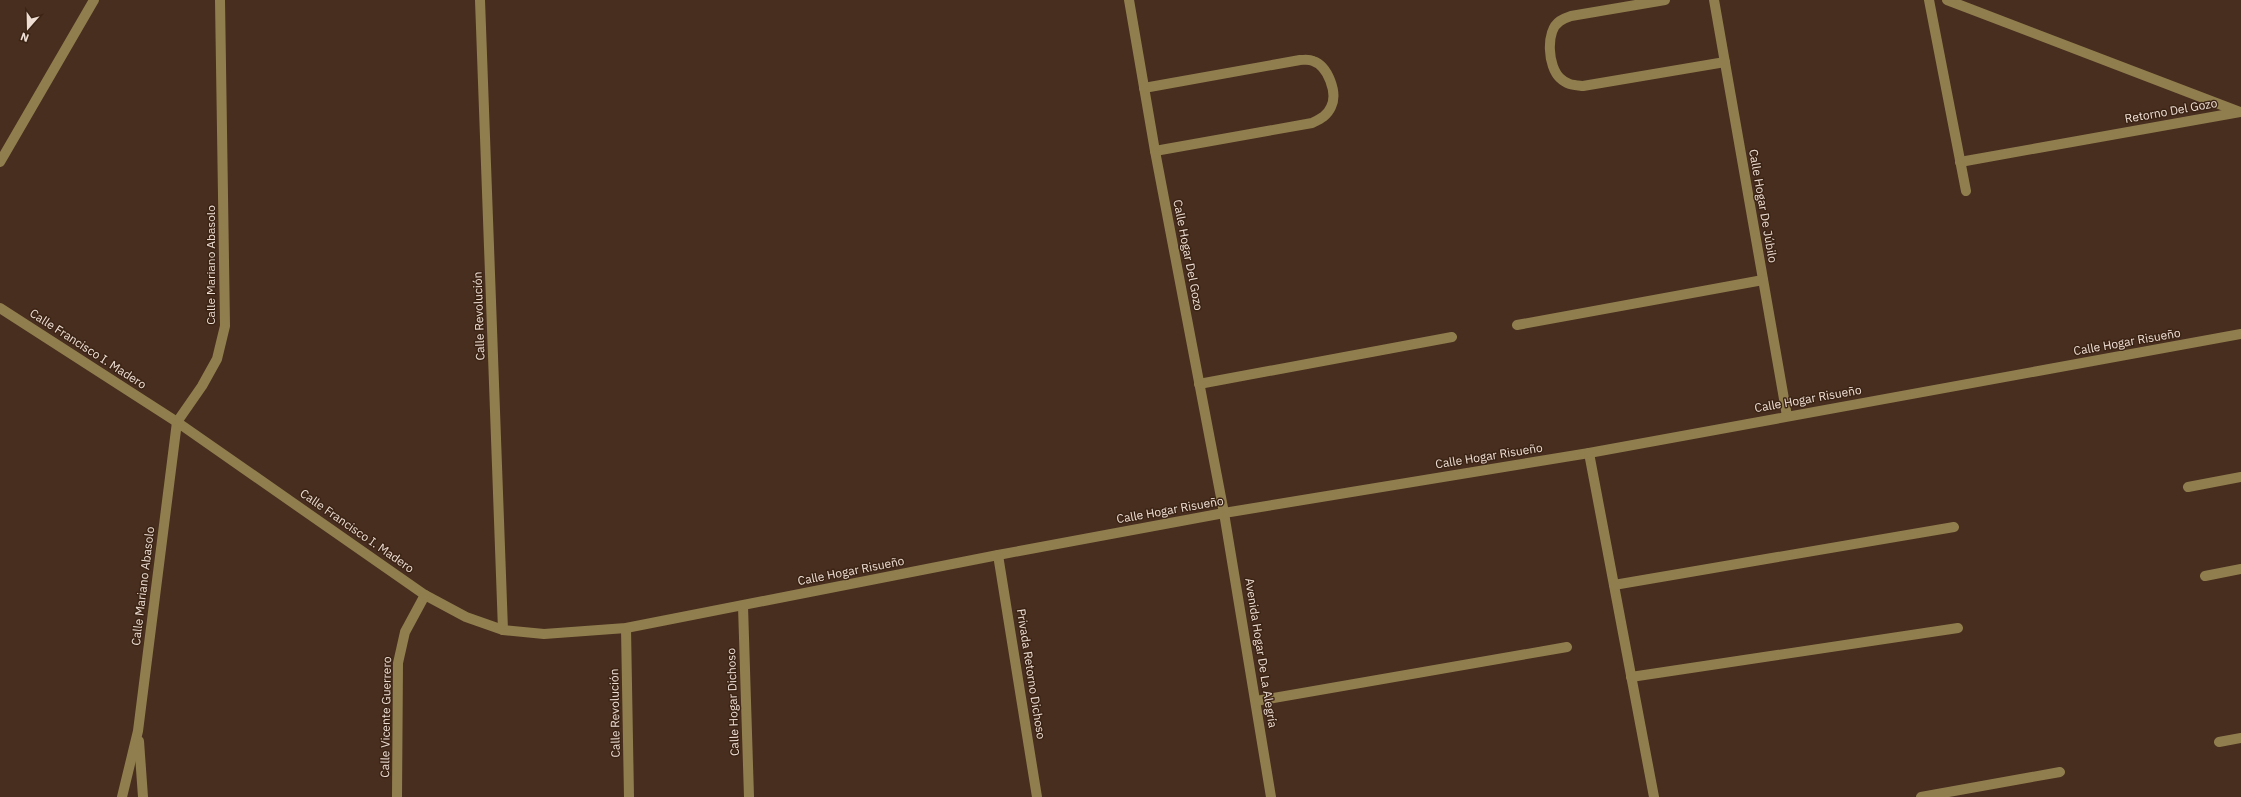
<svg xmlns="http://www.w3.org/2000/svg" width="2241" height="797" font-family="'IBM Plex Sans',sans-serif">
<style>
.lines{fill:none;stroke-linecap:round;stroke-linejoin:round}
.minor{stroke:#917e4e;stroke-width:10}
.labels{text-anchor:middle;stroke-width:3;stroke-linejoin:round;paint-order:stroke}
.street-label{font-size:12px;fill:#eeded4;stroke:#3c2415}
</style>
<rect width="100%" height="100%" fill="#472e1f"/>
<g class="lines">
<g class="minor">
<path d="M480,0L503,630"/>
<path d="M1129,0L1155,151L1224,513L1271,797"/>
<path d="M1665,0L1571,16C1568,17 1563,19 1560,21C1545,31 1548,67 1560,78C1567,85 1574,85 1583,86L1725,62"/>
<path d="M1714,0L1787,416"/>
<path d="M1929,0L1966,191"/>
<path d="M1947,0L2240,112"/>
<path d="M1144,88L1300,60C1304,60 1309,59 1313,61C1328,66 1338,93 1331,107C1327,116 1320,119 1312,123L1155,151"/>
<path d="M0,162L94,0"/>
<path d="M1960,162L2240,112"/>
<path d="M0,308L177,422L425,595L466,617L503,630L544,634L626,628L998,555L1224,513L1589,453L2241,334"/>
<path d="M1517,325L1763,280"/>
<path d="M1199,384L1452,337"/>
<path d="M1589,453L1654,797"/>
<path d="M2188,487L2241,477"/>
<path d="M998,555L1037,797"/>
<path d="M2205,576L2241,569"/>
<path d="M1614,585L1954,527"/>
<path d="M743,606L749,797"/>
<path d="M626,628L629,797"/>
<path d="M1631,677L1958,628"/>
<path d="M1256,701L1567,647"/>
<path d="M139,741L143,797"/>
<path d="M2219,742L2241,738"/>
<path d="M122,797L138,731L177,422L202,386L217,359L225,326L220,0"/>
<path d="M397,797L398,663L405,632L425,595"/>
<path d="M1921,797L2060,772"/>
</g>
</g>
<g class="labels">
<g class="street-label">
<text transform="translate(2171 111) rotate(-10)" y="4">Retorno Del Gozo</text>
<text transform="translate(1763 206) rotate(80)" y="4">Calle Hogar De Júbilo</text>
<text transform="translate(1188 255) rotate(79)" y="4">Calle Hogar Del Gozo</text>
<text transform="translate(211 265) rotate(-90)" y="4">Calle Mariano Abasolo</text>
<text transform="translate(479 316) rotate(-92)" y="4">Calle Revolución</text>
<text transform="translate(2127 342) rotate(-10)" y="4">Calle Hogar Risueño</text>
<text transform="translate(88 349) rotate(33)" y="4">Calle Francisco I. Madero</text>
<text transform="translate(1808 399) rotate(-10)" y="4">Calle Hogar Risueño</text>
<text transform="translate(1489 456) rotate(-9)" y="4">Calle Hogar Risueño</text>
<text transform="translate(1170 510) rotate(-10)" y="4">Calle Hogar Risueño</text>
<text transform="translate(357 531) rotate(35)" y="4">Calle Francisco I. Madero</text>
<text transform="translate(851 571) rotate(-11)" y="4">Calle Hogar Risueño</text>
<text transform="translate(143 586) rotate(-83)" y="4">Calle Mariano Abasolo</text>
<text transform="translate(1261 653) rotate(81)" y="4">Avenida Hogar De La Alegría</text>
<text transform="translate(1031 674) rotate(81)" y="4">Privada Retorno Dichoso</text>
<text transform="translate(733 702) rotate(-92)" y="4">Calle Hogar Dichoso</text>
<text transform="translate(615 713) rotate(-91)" y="4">Calle Revolución</text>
<text transform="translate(386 717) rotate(-89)" y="4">Calle Vicente Guerrero</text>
</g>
</g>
<g transform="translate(28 28) rotate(200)" stroke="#3c2415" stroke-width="3" paint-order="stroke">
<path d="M0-3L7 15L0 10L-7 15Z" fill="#eeded4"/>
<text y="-6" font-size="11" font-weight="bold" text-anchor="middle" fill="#eeded4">N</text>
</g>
</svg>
